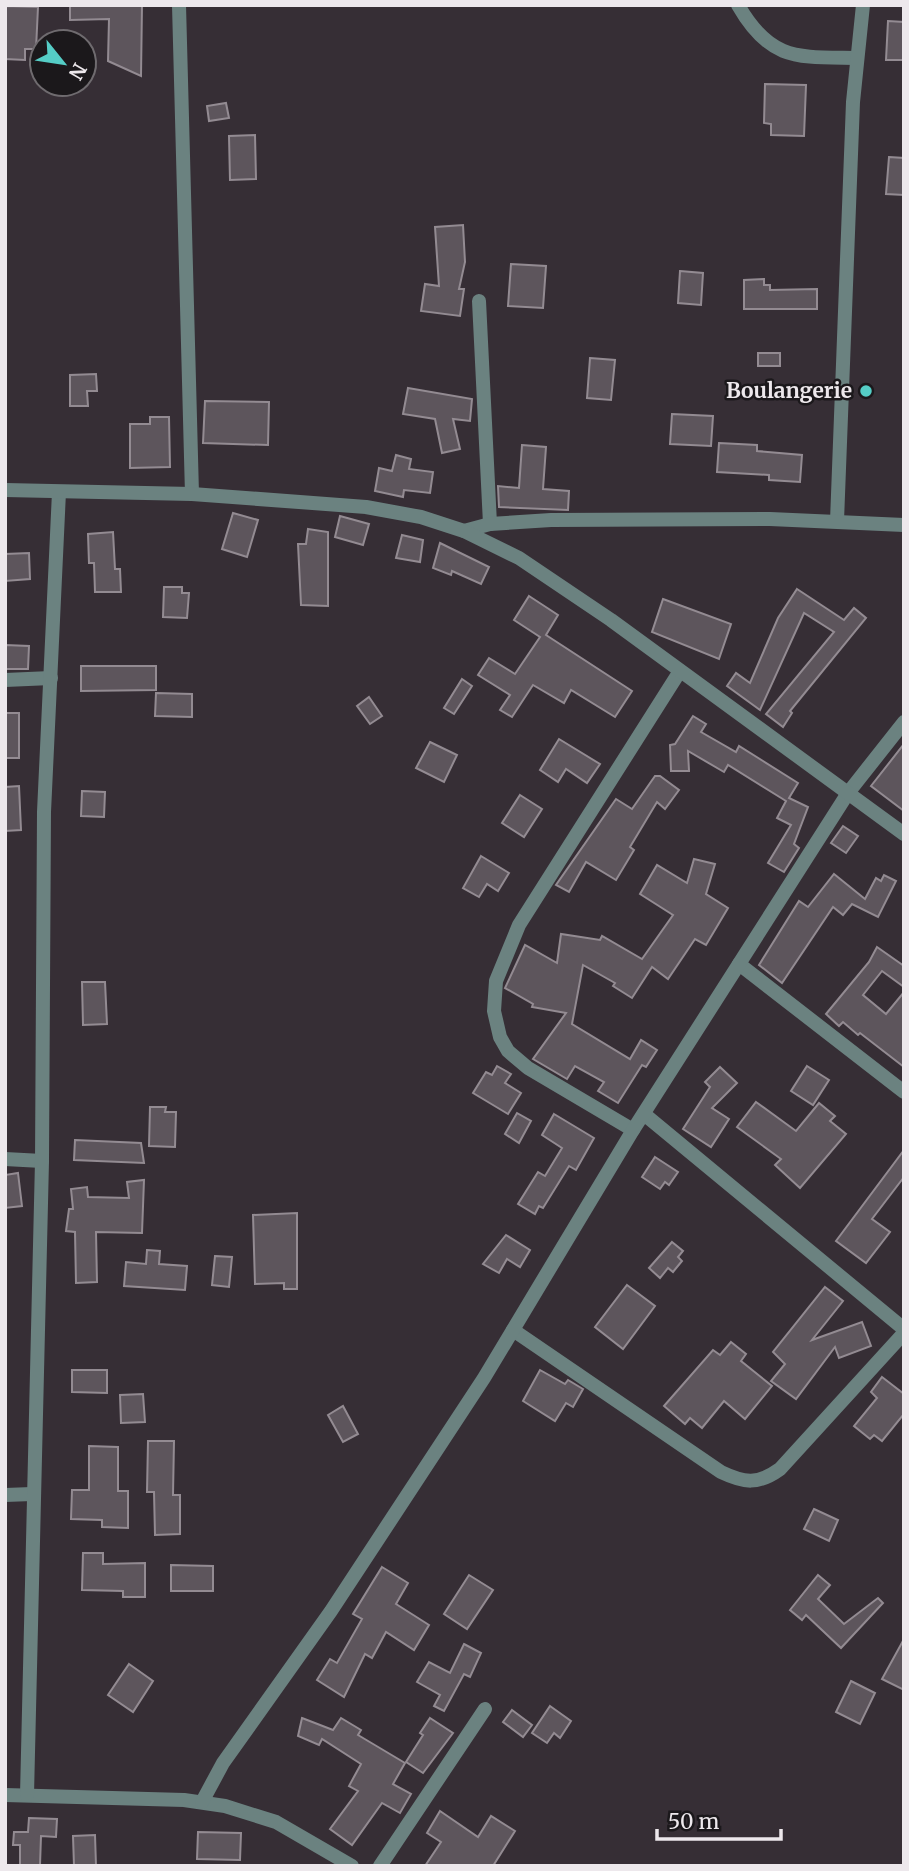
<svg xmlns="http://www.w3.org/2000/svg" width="909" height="1871" font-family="Merriweather,serif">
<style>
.building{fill:#5d555c;stroke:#938b92;stroke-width:2}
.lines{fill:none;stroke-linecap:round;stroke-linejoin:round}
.minor{stroke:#6b8280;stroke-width:14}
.tertiary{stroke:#6b8280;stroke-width:14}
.poi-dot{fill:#55cdc6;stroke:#1b181b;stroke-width:2.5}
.labels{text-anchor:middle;stroke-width:5;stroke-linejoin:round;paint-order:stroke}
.poi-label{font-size:21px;font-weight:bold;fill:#ede8ec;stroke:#1b181b;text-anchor:end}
</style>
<rect width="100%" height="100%" fill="#362e35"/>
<g class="building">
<path d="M70,5H142L141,76L108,61L109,19L70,20Z"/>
<path d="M5,6L38,7L36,49H25V60L5,59Z"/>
<path d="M888,21L904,22V60H886Z"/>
<path d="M765,84L806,85L804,136L771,135V124L764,123Z"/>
<path d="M226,103L229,118L209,121L207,106Z"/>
<path d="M255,135L256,179L230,180L229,136Z"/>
<path d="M889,157L904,158V195L886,194Z"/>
<path d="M463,225L465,262L459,289H464L460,316L421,311L425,284L439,286L435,227Z"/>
<path d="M511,264L546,266L543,308L508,306Z"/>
<path d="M680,271L703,273L701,305L678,303Z"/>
<path d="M764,279V285H770V290L817,289V309H744V280Z"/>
<rect x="758" y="353" width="22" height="13"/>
<path d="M590,358L615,360L611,400L587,398Z"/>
<path d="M96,374L97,391H87L88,406H70V375Z"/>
<path d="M408,388L472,399L470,421L453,419L460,449L442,453L435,419L403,414Z"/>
<path d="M205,401L269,402L268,445L203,443Z"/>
<path d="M672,414L713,416L711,446L670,444Z"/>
<path d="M150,417H169L170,467L130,468V424H150Z"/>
<path d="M719,443L757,445V451L802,455L800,482L769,480V475L717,472Z"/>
<path d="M522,445L546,447L543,489L569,491L568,510L499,507L498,486L519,488Z"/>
<path d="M396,455L411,459L409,469L433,472L430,493L404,490L403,497L375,491L379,468L392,471Z"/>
<path d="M233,513L258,520L247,557L222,549Z"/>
<path d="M340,516L369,524L363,545L335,537Z"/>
<path d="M308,529L328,532V606L301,605L298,544H306Z"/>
<path d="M113,532L115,569H120L121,592H95L94,563H89L88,534Z"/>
<path d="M402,535L423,540L420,562L396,558Z"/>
<path d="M440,543L489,567L481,584L452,571L451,575L433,568Z"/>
<path d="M29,553L30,579L5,581V554Z"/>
<path d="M164,587H182V593H189L187,618L163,617Z"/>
<path d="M797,589L844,620L854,608L866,618L790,711L792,713L783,727L766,714L834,632L804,613L760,710L727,686L736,673L750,683L778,618Z"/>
<path d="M529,596L558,615L546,635L632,691L615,717L571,690L564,703L533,685L512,717L500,710L510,695L478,675L489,658L515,674L540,637L514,620Z"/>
<path d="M663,599L731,624L719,659L652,632Z"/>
<path d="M5,645L29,646L28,669H5Z"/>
<path d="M81,666H156V690L81,691Z"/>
<path d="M462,679L472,686L454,714L444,708Z"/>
<path d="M156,693L192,694V717L155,716Z"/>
<path d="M369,697L382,716L370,724L357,706Z"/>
<rect x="5" y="713" width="14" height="45"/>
<path d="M693,716L706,724L701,732L736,752L739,746L798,783L789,798L808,807L794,844L799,848L784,872L768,863L791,825L777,818L786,801L728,765L724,772L688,751L689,771H671L670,745L675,744Z"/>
<path d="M559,739L600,764L587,783L566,769L558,782L540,770Z"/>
<path d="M430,742L457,755L444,782L416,768Z"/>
<path d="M904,744V811L871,786Z"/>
<path d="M655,776H660L679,790L665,809L657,802L630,847L634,850L616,880L586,862L569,892L556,885L616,799L632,809Z"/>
<path d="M19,786L21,830L5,831V787Z"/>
<path d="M82,791L105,792L104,817L81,816Z"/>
<path d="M520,795L542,809L524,837L502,823Z"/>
<path d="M843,826L858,836L846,853L831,843Z"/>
<path d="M481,856L509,873L498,891L487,884L479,897L463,888Z"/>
<path d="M694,859L715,864L706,894L728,908L706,945L695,939L668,979L652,967L632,998L613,986L615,983L583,965L572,1024L630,1059L641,1040L657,1050L646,1067L642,1065L618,1103L598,1091L604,1082L575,1066L567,1079L533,1059L566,1013L532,1007L533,1004L505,988L525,945L557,963L561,934L600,940L602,936L642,959L673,915L640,894L657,865L687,883Z"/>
<path d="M834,874L865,899L876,878L881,881L884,875L896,881L878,917L852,904L843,915L833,907L782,983L759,965L799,901L808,907Z"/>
<path d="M877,947L904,966V987L882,971L863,995L886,1014L904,992V1067L860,1033L858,1035L843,1022L839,1026L826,1014L869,962Z"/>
<path d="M82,982H105L107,1024L83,1025Z"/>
<path d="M497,1066L511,1074L505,1083L521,1093L508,1114L473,1093L486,1072L492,1075Z"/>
<path d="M807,1066L829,1080L813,1105L791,1091Z"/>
<path d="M720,1067L737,1083L712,1108L729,1119L711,1147L683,1129L710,1087L705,1082Z"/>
<path d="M756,1102L796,1131L819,1103L835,1116L830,1121L846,1134L800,1188L775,1165L781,1159L737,1127Z"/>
<path d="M150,1107H166L165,1112H176L175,1147L149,1146Z"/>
<path d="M517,1113L531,1121L519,1143L505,1134Z"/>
<path d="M554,1114L594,1138L576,1170L569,1166L543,1208L539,1206L535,1214L518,1204L538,1172L545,1176L562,1148L542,1135Z"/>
<path d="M75,1140L141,1143L144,1163L74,1160Z"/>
<path d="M904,1150V1177L872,1219L890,1232L866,1263L836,1241Z"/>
<path d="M655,1157L678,1172L669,1185L665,1182L660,1189L642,1177Z"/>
<path d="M18,1173L22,1206L5,1208V1175Z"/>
<path d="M144,1180L142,1233L96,1232L97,1282L76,1283L75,1232L66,1231L69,1209H73L71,1189L87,1187L88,1197L129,1198L127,1182Z"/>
<path d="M297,1213V1289H284V1283L255,1284L253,1215Z"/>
<path d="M506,1235L530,1250L520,1267L507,1259L499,1273L483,1264Z"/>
<path d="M672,1242L683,1251L678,1257L682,1261L673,1272L668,1268L660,1278L649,1268Z"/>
<path d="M147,1250L160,1251L159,1264L187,1266L185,1290L124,1286L126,1262L146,1264Z"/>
<path d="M215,1256L232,1257L229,1287L212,1285Z"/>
<path d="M627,1285L655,1306L623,1349L595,1327Z"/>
<path d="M825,1287L843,1301L812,1340L862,1322L871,1346L839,1358L835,1347L796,1399L771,1381L785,1364L773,1352Z"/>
<path d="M731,1342L746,1354L741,1361L772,1386L745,1419L724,1401L702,1428L690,1418L685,1424L664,1406L713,1350L720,1355Z"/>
<path d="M72,1370H107V1393L72,1392Z"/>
<path d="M540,1370L565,1384L568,1380L583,1389L573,1407L566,1403L555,1421L523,1401Z"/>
<path d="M882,1377L904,1394V1414L882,1441L874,1435L870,1439L854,1426L877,1398L871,1392Z"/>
<path d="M143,1394L145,1422L121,1423L120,1395Z"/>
<path d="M343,1406L358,1434L343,1442L328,1415Z"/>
<path d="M148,1441H174L173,1495H180V1534L155,1535L154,1492H147Z"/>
<path d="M89,1446L118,1447V1491H128V1528L102,1527V1520L71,1519L72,1490H89Z"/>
<path d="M814,1509L838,1520L829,1541L804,1529Z"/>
<path d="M83,1553H103V1564L145,1563V1597H123V1591L82,1590Z"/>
<path d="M171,1565L213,1566V1591H171Z"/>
<path d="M382,1567L408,1583L396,1604L429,1625L414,1650L386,1632L372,1658L365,1654L344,1697L317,1680L330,1659L337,1663L362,1619L353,1614Z"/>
<path d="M469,1575L493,1590L467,1629L444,1614Z"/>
<path d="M818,1575L830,1585L818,1599L844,1624L878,1598L883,1603L841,1648L806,1615L802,1620L790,1610Z"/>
<path d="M904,1639V1690L882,1679Z"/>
<path d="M464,1644L481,1653L470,1677L464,1674L444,1711L434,1706L440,1695L417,1682L429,1662L450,1673Z"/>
<path d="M129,1664L153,1681L133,1712L108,1695Z"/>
<path d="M851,1681L875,1693L860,1724L836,1712Z"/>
<path d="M550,1706L571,1721L560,1738L554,1733L547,1743L532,1733Z"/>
<path d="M512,1710L532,1725L523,1737L503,1722Z"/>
<path d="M302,1718L333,1730L341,1718L361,1730L358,1735L405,1763L393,1784L411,1794L400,1813L382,1803L352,1845L330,1829L358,1791L349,1786L361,1764L322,1739L319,1745L298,1736Z"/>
<path d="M430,1718L453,1733L423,1773L406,1762L423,1735L420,1733Z"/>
<path d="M440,1811L478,1837L491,1816L515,1831L493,1866H425L441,1842L427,1833Z"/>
<path d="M29,1818L57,1819L56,1837L41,1836L40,1865H20V1845H13L14,1832H28Z"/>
<path d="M198,1832L241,1833L240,1860L197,1859Z"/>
<path d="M95,1835L96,1866H74L73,1836Z"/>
</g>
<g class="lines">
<g class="minor">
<path d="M179,5L192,494"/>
<path d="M738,5C770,61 797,57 855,58"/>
<path d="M479,301L490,524"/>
<path d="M837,521L853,102L863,5"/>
<path d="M464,531L490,524L551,520L770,519L904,525"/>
<path d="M5,680L51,678"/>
<path d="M739,964L904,1092"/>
<path d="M644,1114L904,1329"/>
<path d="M633,1130L528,1068L508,1051L500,1037L494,1011L496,981L519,925L680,671"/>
<path d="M5,1159L42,1161"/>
<path d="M513,1330L721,1472C744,1483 758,1485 780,1469L904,1333"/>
<path d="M5,1495L32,1494"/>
<path d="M5,1795L184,1800L225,1806L276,1822L352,1866"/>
<path d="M27,1795L42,1161L44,812L59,492"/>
<path d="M202,1802L223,1763L331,1611L484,1378L633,1130L848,793L904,722"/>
<path d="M380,1866L485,1709"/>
</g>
<path class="tertiary" d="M5,490L192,494L366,507L421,517L464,531L519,558L611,620L904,834"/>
</g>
<circle class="poi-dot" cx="866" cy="391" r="7"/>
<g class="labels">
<g class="poi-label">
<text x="852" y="398">Boulangerie</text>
</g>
</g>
<rect width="909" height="1871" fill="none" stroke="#ede8ec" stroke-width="14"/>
<g transform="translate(63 63) rotate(120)"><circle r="33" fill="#1b181b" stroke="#6f6b6f" stroke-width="2"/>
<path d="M0-5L12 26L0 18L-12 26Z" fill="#55cdc6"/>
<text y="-10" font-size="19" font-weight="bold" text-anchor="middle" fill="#ede8ec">N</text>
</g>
<path d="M657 1829v10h124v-10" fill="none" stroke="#ede8ec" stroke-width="3.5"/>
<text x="668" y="1829" font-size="21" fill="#ede8ec" stroke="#1b181b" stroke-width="5" paint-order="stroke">50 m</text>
</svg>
